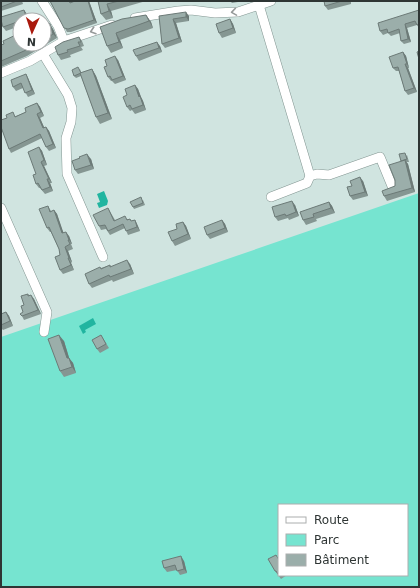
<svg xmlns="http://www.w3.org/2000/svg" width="420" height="588" font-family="'DejaVu Sans',sans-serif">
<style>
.green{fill:#76e4d0;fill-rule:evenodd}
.water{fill:#21b5a0}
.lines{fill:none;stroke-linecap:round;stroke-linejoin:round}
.minor-casing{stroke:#839692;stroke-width:10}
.minor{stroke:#fff;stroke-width:9}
.wall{fill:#859692}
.shaded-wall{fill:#6c7a77}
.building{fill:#9baeaa;stroke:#6c7a77}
.oneway{stroke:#969a9a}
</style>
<rect width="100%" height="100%" fill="#d0e4e0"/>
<path class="green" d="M419,193V587H1V337ZM279,505H407V575H279Z"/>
<g class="water">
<path d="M104,191L108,201L107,205L99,208L97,203L100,202L97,194Z"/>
<path d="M93,318L96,324L85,330L86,332L83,334L79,326Z"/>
</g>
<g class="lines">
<defs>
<g id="minor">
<path d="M42,1L58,26L64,41"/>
<path d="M259,5L310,176"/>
<path d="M135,18L178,11L191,10L215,13L238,12L271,1"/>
<path d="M43,54L68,95L72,108L71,122L66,138L67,174L103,257"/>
<path d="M1,73L30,61L64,41L112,25"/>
<path d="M271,197L307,183L310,176L317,174L329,175L380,157L392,186"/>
<path d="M1,208L47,312L44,332"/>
</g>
</defs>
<use href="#minor" class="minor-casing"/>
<use href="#minor" class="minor"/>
</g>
<g class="wall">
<path d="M1,1H22L23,4L1,11Z"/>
<path d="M50,1H71V2L89,1L97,23L71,32H67Z"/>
<path d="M98,1H146L111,11L113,18L106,20L101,14Z"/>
<path d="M230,1H244L232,3Z"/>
<path d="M324,1H351V4L328,10L325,6Z"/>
<path d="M419,10V28L417,25L407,28L411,42L404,44L401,41L400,33L391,36L388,33L383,35L380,31Z"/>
<path d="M27,14L20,20V26L6,31L3,27Z"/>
<path d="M146,15L151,22L153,28L120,40L123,48L111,53L107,46L100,27Z"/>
<path d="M159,16H189V21L176,23L182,42L165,48L162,44Z"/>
<path d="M230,19L233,24L236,33L222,38L219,33Z"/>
<path d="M44,21L53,29L57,38L27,56L1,67V45L20,44H44Z"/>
<path d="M79,37L82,41L84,46L81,47L83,50L70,55L71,57L61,60L58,55Z"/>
<path d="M160,46L162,52L139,61L136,56Z"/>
<path d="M403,52L406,56L409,68H408L417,92L408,95L405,91L399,71H396L393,68Z"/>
<path d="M118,60L126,80L115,84L112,81H111L108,77Z"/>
<path d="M80,69L81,73L92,69L96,76L112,119L100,124L96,117L81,76L76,78L74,76Z"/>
<path d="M26,74L28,78L35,94L28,97L23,88L16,91L13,87Z"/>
<path d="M135,85L138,89L141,97L143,101L146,110L135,114L132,110L130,111L127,107V95Z"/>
<path d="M37,103L40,107L44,116L40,118L44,127H46L49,131L56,148L49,151L46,147L42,138L11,153L9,149L7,118L16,116L26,112Z"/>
<path d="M39,147L42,151L47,165L44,166L52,183H50L53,191L45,194L40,188H39L36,184V174Z"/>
<path d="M407,155L409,162H406L408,164L415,192L387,201L384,196L395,186L401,161Z"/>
<path d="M91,159L94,169L78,174L75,170Z"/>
<path d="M363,181L368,196L353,200L350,196Z"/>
<path d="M143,200L145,205L134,209L133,207Z"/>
<path d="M329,202L332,206L335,213L316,219L317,221L306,225L303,220Z"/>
<path d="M295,205L299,216L289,220L288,218L278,221L275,217Z"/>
<path d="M48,206L51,211L54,210L57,214L63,233L69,236L72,244H71L73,249L68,251L72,262L71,263L74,270L63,274L60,270V255L59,249L51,232H50L47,228Z"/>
<path d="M108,208L115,220L128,219H130L131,221L135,220L137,224L140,231L128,235L125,228L110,235L106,229L101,230L99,226Z"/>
<path d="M222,220L225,224L228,232L210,239L207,235Z"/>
<path d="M183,222L186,226L191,239L175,246L172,241L177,229Z"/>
<path d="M130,264L134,274L113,282L112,280L92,288L89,284L101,268L110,265L111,267Z"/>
<path d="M28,294L29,296L34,299L41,314L24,320L22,316L23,312L24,305Z"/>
<path d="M6,312L9,316L13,326L3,330L2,329H1V314Z"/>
<path d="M101,335L109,348L100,353L97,349Z"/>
<path d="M64,341L69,358L73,363L76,373L64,377L60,371Z"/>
<path d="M279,560V575H287L281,579L275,571Z"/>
<path d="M184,561L187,573L180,575L177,570L167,572L164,568Z"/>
</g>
<g class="shaded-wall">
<path d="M88,1H89L97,23L94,20Z"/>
<path d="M107,4L111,11L113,18L109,11Z"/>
<path d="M24,10L27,14L29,20H27Z"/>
<path d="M186,12L189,16V21L186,17Z"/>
<path d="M146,15L151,22L153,28L149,21Z"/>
<path d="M173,19L176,23L182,42L179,38Z"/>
<path d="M230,19L233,24L236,33L233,28Z"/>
<path d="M50,24L53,29L57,38L53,34Z"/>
<path d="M405,24L407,28L411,42L408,39Z"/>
<path d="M116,33L120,40L123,48L119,42Z"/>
<path d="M157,42L160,46L162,52L159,48Z"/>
<path d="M403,52L406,56L409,68L407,64Z"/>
<path d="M115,56L118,60L126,80L123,76Z"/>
<path d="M405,64L408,68L417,92L414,88Z"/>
<path d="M92,69L96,76L112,119L108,113Z"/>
<path d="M26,74L28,78L35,94L32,90Z"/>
<path d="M135,85L138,89L141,97L143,101L146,110L143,105L139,97Z"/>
<path d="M37,103L40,107L44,116L41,112Z"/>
<path d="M37,114L40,118L46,132L43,128Z"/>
<path d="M46,127L49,131L56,148L53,144Z"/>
<path d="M39,147L42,151L47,165L44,160Z"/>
<path d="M87,154L91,159L94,169L91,165Z"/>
<path d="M405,160L408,164L415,192L412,188Z"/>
<path d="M41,162L44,166L52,183L49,179Z"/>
<path d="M360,177L363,181L368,196L365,192Z"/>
<path d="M47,179L50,183L53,191L50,187Z"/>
<path d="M292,201L295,205L299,216L296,212Z"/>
<path d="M329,202L332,206L335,213L331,208Z"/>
<path d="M54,210L57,214L65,237L62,233Z"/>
<path d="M135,220L137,224L140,231L137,227Z"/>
<path d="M222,220L225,224L228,232L225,228Z"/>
<path d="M183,222L186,226L191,239L188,234Z"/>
<path d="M66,232L69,236L72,244L69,240Z"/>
<path d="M65,247L68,251L72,262L69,258Z"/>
<path d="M68,258L71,263L74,270L71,265Z"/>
<path d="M127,260L130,264L134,274L131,269Z"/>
<path d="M31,295L34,299L41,314L38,310Z"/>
<path d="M6,312L9,316L13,326L10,321Z"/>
<path d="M59,335L64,341L71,364L67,358Z"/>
<path d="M69,358L73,363L76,373L72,367Z"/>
<path d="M181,556L184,561L187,573L184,569Z"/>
</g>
<g class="building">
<path d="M1,1H17L1,7Z"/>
<path d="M50,1H69L70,3L75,1H88L94,20L68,29L64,28Z"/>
<path d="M98,1H119L107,4L109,11L101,14Z"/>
<path d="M324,1H342L325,6Z"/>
<path d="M24,10L27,20H20V21L3,27L1,20V17Z"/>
<path d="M419,10V24L417,25L415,21L405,24L408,39L401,41L399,29L388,33L387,29L380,31L378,23Z"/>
<path d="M186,12V17L173,19L179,38L162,44L159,16Z"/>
<path d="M146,15L149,21L116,33L119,42L107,46L100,27L122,19Z"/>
<path d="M230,19L233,28L219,33L216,24Z"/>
<path d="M44,21H46L50,24L53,34L44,40Z"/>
<path d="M20,33V44H37L24,51L1,61V45L4,44L3,41Z"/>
<path d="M79,37L81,42H78L80,46L67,50L68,52L58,55L55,47L63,42Z"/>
<path d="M157,42L159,48L136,56L133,50Z"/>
<path d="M419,51V59L417,52Z"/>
<path d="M403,52L407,64H405L414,88L405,91L398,67L393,68L389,57Z"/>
<path d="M115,56L123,76L112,80L110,76L108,77L104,67L107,66L105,60Z"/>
<path d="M78,67L81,73L74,76L72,70Z"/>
<path d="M92,69L108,113L96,117L80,73Z"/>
<path d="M26,74L32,90L25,93L21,83L13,87L11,80Z"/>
<path d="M135,85L139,97L140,96L143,105L132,109L130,105L127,107L123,97L127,95L125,89Z"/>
<path d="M37,103L41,112L37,114L43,128L46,127L53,144L46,147L40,134L9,149L1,127V120L7,118L6,115L13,112L15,117L26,112L25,108Z"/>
<path d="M39,147L44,160L41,162L49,179H47L50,187L42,190L38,183L36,184L33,175L36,174L28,152Z"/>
<path d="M405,153L407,159L401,161L399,154Z"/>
<path d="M87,154L91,165L75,170L72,161L80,158L79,157Z"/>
<path d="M405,160L412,188L384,196L382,191L395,186V180L389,165Z"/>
<path d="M360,177L365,192L350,196L347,187L352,186L350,181Z"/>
<path d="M141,197L143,203L133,207L130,202Z"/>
<path d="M292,201L296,212L286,216L285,214L275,217L272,207Z"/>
<path d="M329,202L331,208L313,214L314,217L303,220L300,212Z"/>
<path d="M48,206L50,212L54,210L62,233L66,232L69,240H68L70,244L65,247L69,258H68L71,265L60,270L55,257L60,255L59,249L49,227L47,228L39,209Z"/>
<path d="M108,208L114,221L125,216L127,220L130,219L131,221L135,220L137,227L126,231L123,224L108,231L105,225L99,226L93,215Z"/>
<path d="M222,220L225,228L207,235L204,227Z"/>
<path d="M183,222L188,234L172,241L168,232L177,229L176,224Z"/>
<path d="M127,260L131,269L110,277L109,275L89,284L85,274L100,267L101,269L110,265V267Z"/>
<path d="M28,294V296L31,295L38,310L22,316L20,314L23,312L21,306L24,305L21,296Z"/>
<path d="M6,312L10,321L1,325V314Z"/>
<path d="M59,335L67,358H69L72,367L60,371L48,339Z"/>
<path d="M101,335L106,344L97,349L92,340Z"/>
<path d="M276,555L279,560V574H278L276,571H275L268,559Z"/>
<path d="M181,556L184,569L177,571L175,565L164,568L162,561Z"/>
</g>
<defs><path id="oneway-chevron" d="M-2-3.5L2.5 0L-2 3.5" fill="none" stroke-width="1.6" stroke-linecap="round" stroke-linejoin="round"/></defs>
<g class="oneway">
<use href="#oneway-chevron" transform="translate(234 12) rotate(171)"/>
<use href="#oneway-chevron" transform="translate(93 31) rotate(162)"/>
</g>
<rect width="420" height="588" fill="none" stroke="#2e3534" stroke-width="4"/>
<rect x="278" y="504" width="130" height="72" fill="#ffffff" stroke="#abaeae"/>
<rect x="286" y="517" width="20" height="6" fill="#ffffff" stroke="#abaeae"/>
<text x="314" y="524" font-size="12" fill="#2e3534">Route</text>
<rect x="286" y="534" width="20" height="12" fill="#76e4d0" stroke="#abaeae"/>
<text x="314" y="544" font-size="12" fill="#2e3534">Parc</text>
<rect x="286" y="554" width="20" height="12" fill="#9baeaa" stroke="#abaeae"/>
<text x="314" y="564" font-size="12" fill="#2e3534">Bâtiment</text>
<g transform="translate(32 32) rotate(183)"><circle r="19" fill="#ffffff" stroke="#abaeae"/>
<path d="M0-3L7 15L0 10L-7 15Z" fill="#aa190c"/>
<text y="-6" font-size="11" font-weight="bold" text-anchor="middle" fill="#2e3534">N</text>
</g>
</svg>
